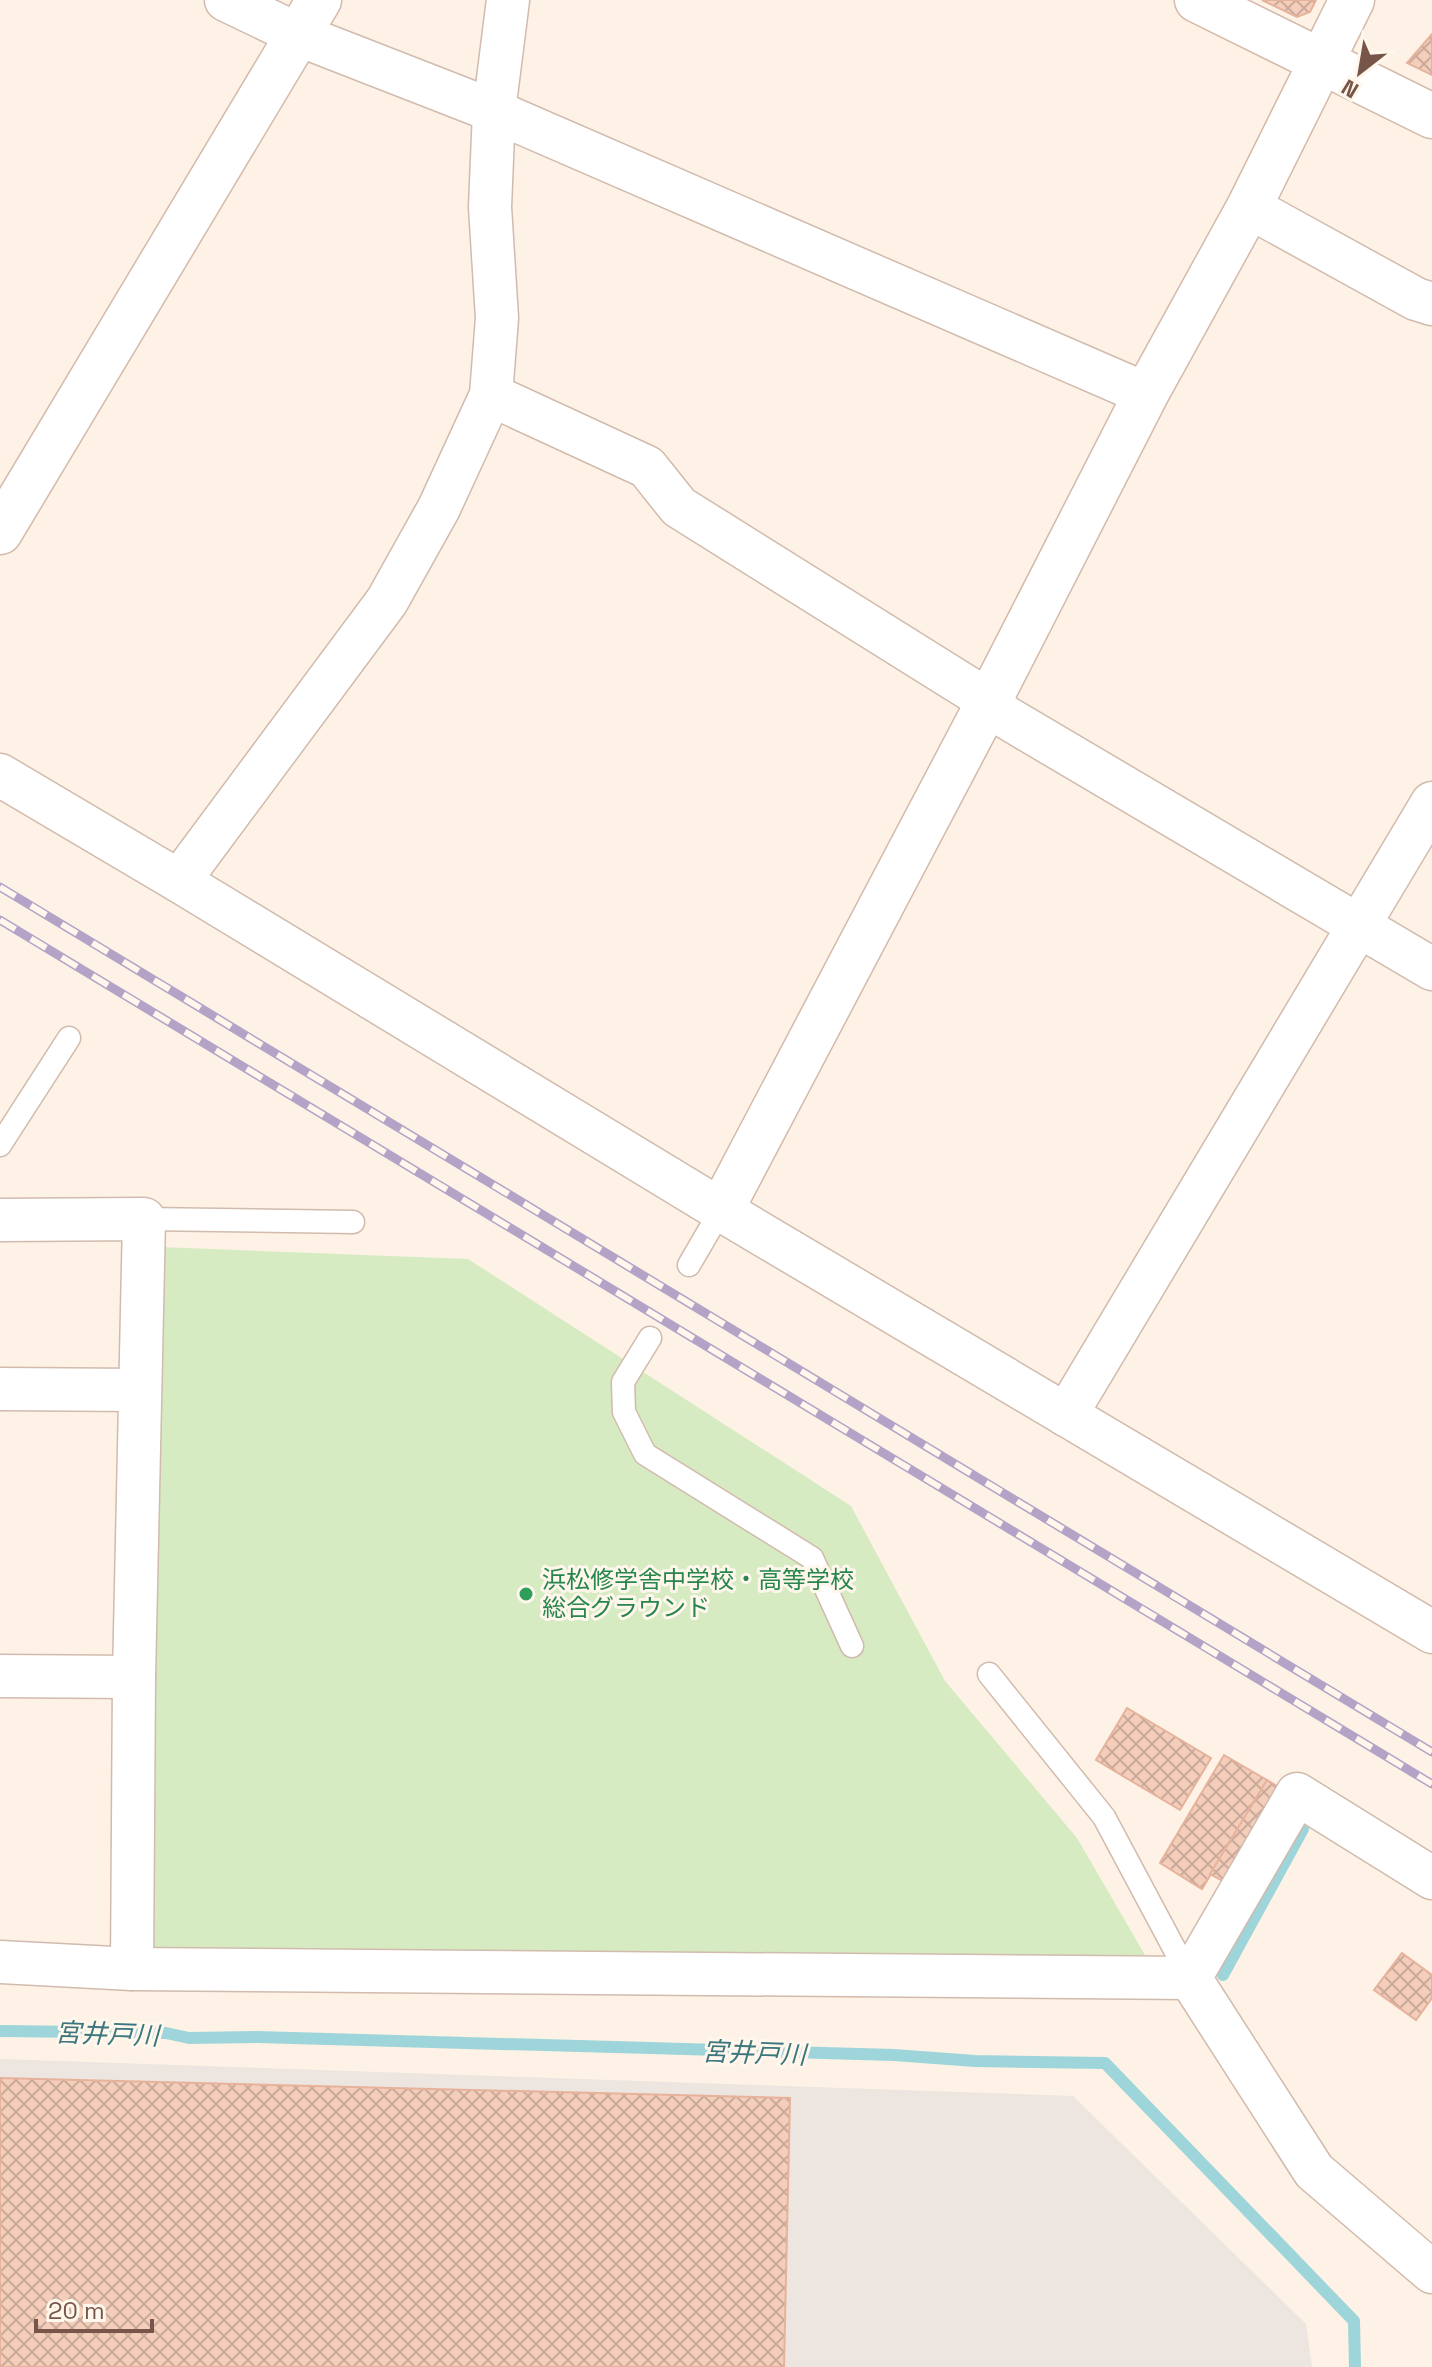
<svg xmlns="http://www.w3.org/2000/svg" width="1432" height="2367" font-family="'Space Grotesk','Noto Sans JP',sans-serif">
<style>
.industrial{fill:#ede5df}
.park{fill:#d6ebc2}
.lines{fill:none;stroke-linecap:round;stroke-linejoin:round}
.stream{stroke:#9ed5da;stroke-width:12}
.building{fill:url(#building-cross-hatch);stroke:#e7b29b;stroke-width:2}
.lane-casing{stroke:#d1bbad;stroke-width:25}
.street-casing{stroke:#d1bbad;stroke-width:45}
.secondary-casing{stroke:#d4baaa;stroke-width:47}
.lane{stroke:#fff;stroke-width:22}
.street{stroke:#fff;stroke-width:42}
.secondary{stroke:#fff;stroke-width:44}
.rail-casing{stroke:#b4a2c7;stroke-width:9}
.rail{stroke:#fff6ec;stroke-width:6;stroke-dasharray:18;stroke-linecap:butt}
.leisure-dot{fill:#2e9e5b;stroke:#fff6ec;stroke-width:3}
.labels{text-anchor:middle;stroke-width:6;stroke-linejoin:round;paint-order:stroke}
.leisure-label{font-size:24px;fill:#27864d;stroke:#fff6ec;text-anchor:start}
.water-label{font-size:26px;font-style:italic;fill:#3c777d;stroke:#fff6ec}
</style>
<defs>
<pattern id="building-cross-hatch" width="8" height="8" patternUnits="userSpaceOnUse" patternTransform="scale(2)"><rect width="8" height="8" fill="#f4cebb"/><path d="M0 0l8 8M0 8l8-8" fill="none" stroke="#caaa9a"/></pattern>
</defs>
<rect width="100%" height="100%" fill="#fdf2e5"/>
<path class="industrial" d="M0,2059L1073,2096L1306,2324L1312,2367H0Z"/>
<path class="park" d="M159,1247L468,1259L851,1506L945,1681L1077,1838L1149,1962L147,1952Z"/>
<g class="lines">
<g class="stream">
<path d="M1223,1975L1303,1829"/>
<path d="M0,2031L166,2033L189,2038L257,2037L894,2055L975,2061L1105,2063L1354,2321L1355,2367"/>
</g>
</g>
<g class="building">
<path d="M1262,0H1316L1310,12L1297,17Z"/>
<path d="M1432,34V75L1407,63Z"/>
<path d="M1127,1708L1211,1758L1180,1810L1096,1760Z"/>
<path d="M1224,1755L1267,1780L1202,1889L1160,1863Z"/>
<path d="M1267,1780L1282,1789L1226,1883L1210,1874Z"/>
<path d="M1402,1953L1432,1975V1998L1416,2020L1374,1990Z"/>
<path d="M0,2078L790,2098L784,2367H0Z"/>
</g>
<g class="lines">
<defs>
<g id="lane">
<path d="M0,1145L69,1038"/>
<path d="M144,1219L353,1222"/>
<path d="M689,1265L721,1210"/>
<path d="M650,1338L623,1382L624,1412L645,1454L812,1558L852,1646"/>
<path d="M989,1674L1104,1817L1190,1978"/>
</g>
<g id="street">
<path d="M226,0L299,35L494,111L1146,394"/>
<path d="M1249,207L1416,299L1432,304"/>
<path d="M491,395L647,467L679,507L989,701L1004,716L1432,969"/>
<path d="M0,775L179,881L721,1210L1432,1632"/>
<path d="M179,881L387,601L439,508L491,395L497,318L490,207L494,111L508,0"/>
<path d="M0,1220L144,1219L134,1677L132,1969"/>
<path d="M0,1389L140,1390"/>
<path d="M1066,1415L1432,803"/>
<path d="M0,1676L134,1677"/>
<path d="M0,1962L132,1969L1190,1978"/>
<path d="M1190,1978L1314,2171L1432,2272"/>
<path d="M1190,1978L1297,1794L1432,1878"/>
</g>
<g id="secondary">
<path d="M1197,0L1432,116"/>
<path d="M0,532L319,0"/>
<path d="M721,1210L989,701L1146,394L1249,207L1352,0"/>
</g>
</defs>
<use href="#lane" class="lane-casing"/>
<use href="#street" class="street-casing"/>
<use href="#secondary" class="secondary-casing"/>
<use href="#lane" class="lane"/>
<use href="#street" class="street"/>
<use href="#secondary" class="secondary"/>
<defs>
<g id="rail">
<path d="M0,887L1432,1752"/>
<path d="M0,920L1432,1784"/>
</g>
</defs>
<use href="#rail" class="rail-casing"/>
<use href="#rail" class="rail"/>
</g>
<circle class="leisure-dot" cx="526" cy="1594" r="8"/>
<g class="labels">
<g class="leisure-label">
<text x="542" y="1588">浜松修学舎中学校・高等学校<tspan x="542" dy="28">総合グラウンド</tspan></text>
</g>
<g class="water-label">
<text transform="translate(107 2034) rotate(2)" y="9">宮井戸川</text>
<text transform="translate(754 2053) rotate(2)" y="9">宮井戸川</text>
</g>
</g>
<g transform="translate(1360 72) rotate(211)" stroke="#fff6ec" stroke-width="6" paint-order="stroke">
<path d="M0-6L14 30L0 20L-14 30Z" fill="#775649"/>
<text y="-12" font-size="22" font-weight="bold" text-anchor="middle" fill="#775649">N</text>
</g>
<path d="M36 2319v12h116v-12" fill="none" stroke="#775649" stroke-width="4"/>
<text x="48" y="2319" font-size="24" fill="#775649" stroke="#fff6ec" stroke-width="6" paint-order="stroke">20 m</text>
</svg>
